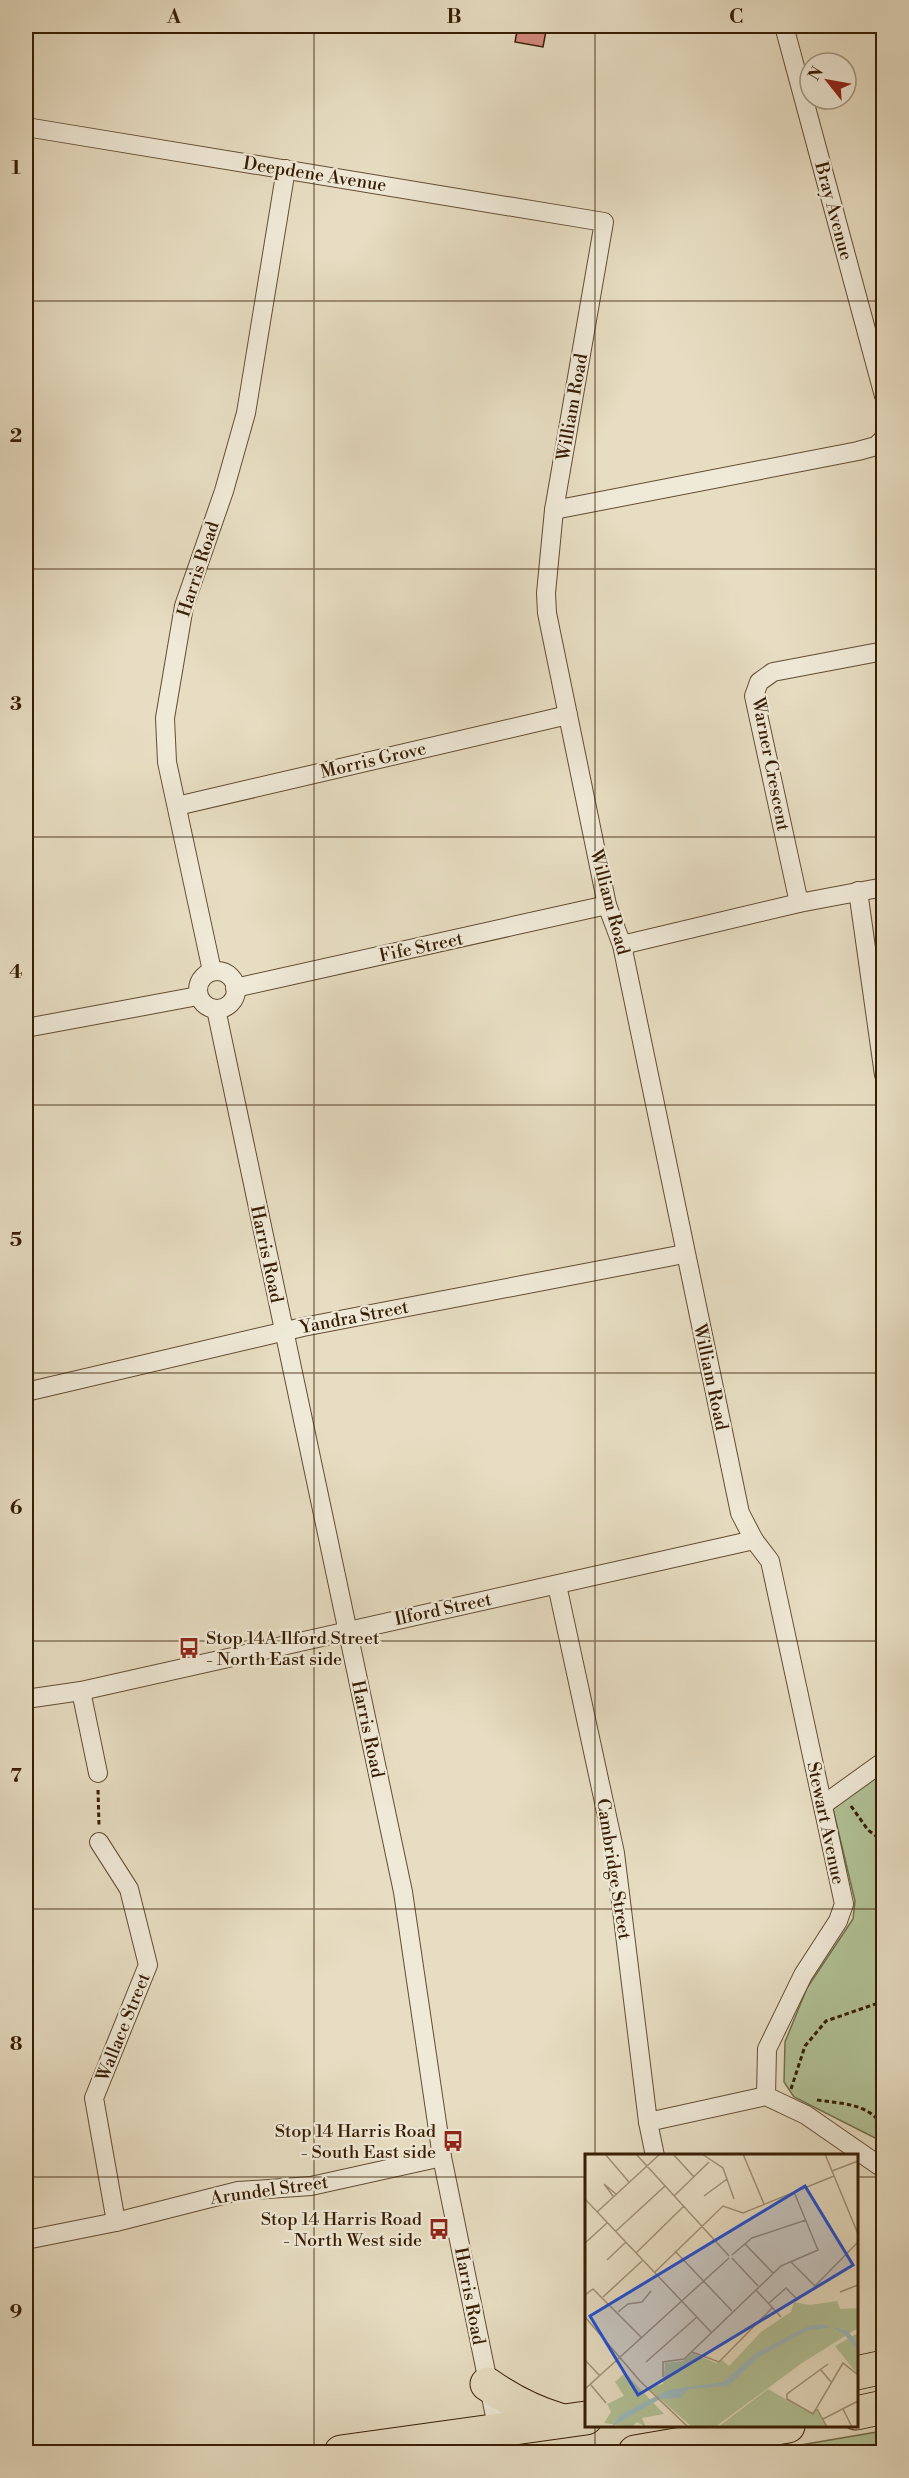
<svg xmlns="http://www.w3.org/2000/svg" width="909" height="2478" font-family="'Libre Bodoni',serif">
<style>
.green{fill:#b1c297;stroke:#74704d;stroke-width:1.5}
.building{fill:#d58a7e;stroke:#371d03;stroke-width:1.5}
.lines{fill:none;stroke-linecap:round;stroke-linejoin:round}
.street-casing{stroke:#634d33;stroke-width:20}
.secondary-casing{stroke:#371d03;stroke-width:28}
.highway-casing{stroke:#371d03;stroke-width:35}
.path{stroke:#371d03;stroke-width:3;stroke-dasharray:4.5 3;stroke-linecap:butt}
.street{stroke:#efe9d7;stroke-width:18}
.secondary{stroke:#efe9d7;stroke-width:26}
.highway{stroke:#e7ddc2;stroke-width:33}
.grid{fill:none;stroke:#371d03;stroke-width:1.5;stroke-opacity:0.55}
.labels{text-anchor:middle;stroke-width:4.5;stroke-linejoin:round;paint-order:stroke}
.street-label{font-size:18px;fill:#371d03;stroke:#efe9d7}
.poi-label{font-size:18px;fill:#371d03;stroke:#efe9d7;text-anchor:end}
.inset-road{fill:none;stroke:#a19076;stroke-width:1.5}
.view{fill:#1d4ed8;fill-opacity:0.15;stroke:#1d4ed8;stroke-width:3}
.inset-edge{fill:none;stroke:#371d03;stroke-width:3}
.neatline{fill:none;stroke:#371d03;stroke-width:2}
.grid-label{font-size:20px;text-anchor:middle;font-weight:bold;fill:#371d03}
</style>
<rect width="100%" height="100%" fill="#e7ddc2"/>
<filter id="stains"><feTurbulence type="fractalNoise" baseFrequency=".00333" numOctaves="4"/><feColorMatrix values="0 0 0 0 .2 0 0 0 0 .09 0 0 0 0 .02 0 0 0 .5 -.17"/></filter>
<radialGradient id="worn" r=".72"><stop offset=".6" stop-color="#630" stop-opacity="0"/><stop offset="1" stop-color="#630" stop-opacity=".3"/></radialGradient>
<g class="green">
<path d="M883,1772V2142L794,2097L784,2082L785,2042L807,1988L853,1919L855,1901L833,1809Z"/>
<path d="M883,2431V2452H759Z"/>
</g>
<path class="building" d="M518,26H547L543,47L515,42Z"/>
<g class="lines">
<defs>
<g id="street">
<path d="M784,26L884,396"/>
<path d="M26,127L604,222L554,510L546,593L547,613L607,905L622,945L740,1513L754,1540L770,1561L844,1904L838,1921L803,1975L767,2049L766,2096L806,2115L884,2169"/>
<path d="M554,510L858,451L876,446L884,438"/>
<path d="M177,806L568,715"/>
<path d="M858,891L884,1075"/>
<path d="M799,903L754,696L759,682L773,672L884,651"/>
<path d="M622,945L799,903L884,887"/>
<path d="M212,971L167,762L165,718L184,606L224,491L246,413L286,169"/>
<circle cx="217" cy="990" r="19"/>
<path d="M235,988L607,905"/>
<path d="M216,1009L403,1892L442,2157L498,2431"/>
<path d="M26,1028L198,996"/>
<path d="M26,1392L303,1327L684,1254"/>
<path d="M557,1585L615,1853L648,2122L655,2156"/>
<path d="M81,1691L98,1773"/>
<path d="M26,1699L81,1691L754,1540"/>
<path d="M823,1805L884,1761"/>
<path d="M99,1842L129,1889L148,1965L94,2098L116,2222"/>
<path d="M648,2122L766,2096"/>
<path d="M26,2240L116,2222L238,2191L311,2186L442,2157"/>
</g>
<path id="secondary" d="M498,2431L503,2452"/>
<g id="highway">
<path d="M856,2373L884,2367"/>
<path d="M487,2384C511,2401 532,2412 560,2420"/>
<path d="M856,2413L884,2407"/>
<path d="M341,2452L586,2418"/>
<path d="M635,2452L788,2426"/>
</g>
</defs>
<use href="#street" class="street-casing"/>
<use href="#secondary" class="secondary-casing"/>
<use href="#highway" class="highway-casing"/>
<g class="path">
<path d="M98,1790L99,1825"/>
<path d="M851,1806L868,1830L884,1842"/>
<path d="M791,2089L805,2046L826,2021L884,2001"/>
<path d="M817,2100C844,2104 869,2103 884,2128"/>
</g>
<use href="#street" class="street"/>
<use href="#secondary" class="secondary"/>
<use href="#highway" class="highway"/>
</g>
<path class="grid" d="M314,26V2452M595,26V2156M26,301H884M26,569H884M26,837H884M26,1105H884M26,1373H884M26,1641H884M26,1909H884M26,2177H586M856,2177H884M595,2426V2452"/>
<defs>
<symbol id="bus-bare" viewBox="-9 -9 18 18"><path d="M-5-6H5V4H4V6H2V4H-2V6H-4V4H-5ZM-3.5-4V0h7V-4ZM-3.5 1.2v1.5H-2V1.2ZM2 1.2v1.5H3.5V1.2Z" fill="#8f2418" stroke="#efe9d7" stroke-width="2.5" paint-order="stroke"/></symbol>
</defs>
<g fill-rule="evenodd">
<use href="#bus-bare" x="174" y="1633" width="30" height="30"/>
<use href="#bus-bare" x="438" y="2126" width="30" height="30"/>
<use href="#bus-bare" x="424" y="2214" width="30" height="30"/>
</g>
<g class="labels">
<g class="street-label">
<text transform="translate(315 174) rotate(9)" y="6">Deepdene Avenue</text>
<text transform="translate(834 211) rotate(75)" y="6">Bray Avenue</text>
<text transform="translate(572 407) rotate(-80)" y="6">William Road</text>
<text transform="translate(198 569) rotate(-72)" y="6">Harris Road</text>
<text transform="translate(373 760) rotate(-13)" y="6">Morris Grove</text>
<text transform="translate(771 764) rotate(79)" y="6">Warner Crescent</text>
<text transform="translate(610 902) rotate(75)" y="6">William Road</text>
<text transform="translate(421 947) rotate(-12)" y="6">Fife Street</text>
<text transform="translate(267 1254) rotate(78)" y="6">Harris Road</text>
<text transform="translate(354 1317) rotate(-11)" y="6">Yandra Street</text>
<text transform="translate(711 1377) rotate(78)" y="6">William Road</text>
<text transform="translate(443 1609) rotate(-12)" y="6">Ilford Street</text>
<text transform="translate(368 1729) rotate(78)" y="6">Harris Road</text>
<text transform="translate(826 1823) rotate(78)" y="6">Stewart Avenue</text>
<text transform="translate(614 1869) rotate(81)" y="6">Cambridge Street</text>
<text transform="translate(123 2027) rotate(-68)" y="6">Wallace Street</text>
<text transform="translate(269 2190) rotate(-8)" y="6">Arundel Street</text>
<text transform="translate(470 2296) rotate(79)" y="6">Harris Road</text>
</g>
<g class="poi-label">
<text x="206" y="1644" text-anchor="start">Stop 14A Ilford Street<tspan x="206" dy="21">- North East side</tspan></text>
<text x="436" y="2137">Stop 14 Harris Road<tspan x="436" dy="21">- South East side</tspan></text>
<text x="422" y="2225">Stop 14 Harris Road<tspan x="422" dy="21">- North West side</tspan></text>
</g>
</g>
<g transform="translate(585 2154)">
<rect width="273" height="273" fill="#e7ddc2"/>
<path d="M252,147L255,155L273,154V174L217,209L130,273H107L63,234L78,230L80,209L98,207L107,199L131,209L137,206L144,212L176,178L206,158L209,148L225,151ZM273,179V221L250,192ZM40,219L79,260L57,264L61,273L52,268L47,273L19,269L26,258L22,250L39,242L30,228ZM183,235L225,259L232,255L242,273H133Z" fill="#b1c297"/>
<path d="M236,170L263,177L273,190V197L259,180L247,173L221,177L174,203L143,232L104,235L95,244L75,245L26,273L37,260L83,236L138,228L171,199L223,172Z" fill="#9bb9be"/>
<path class="inset-road" d="M20,0L44,28M51,0L144,102M88,0L109,23M117,0L138,14L149,45M158,0L179,50M240,0L273,80M247,17L273,7M28,42L19,30L31,40M89,42L124,8M119,42L142,25M0,45L126,178M12,58L75,0M31,77L80,32M0,89L22,69M160,90L188,119M90,97L147,157M51,99L99,52M147,101L167,84L221,66M147,104L173,132M22,106L41,88M205,107L230,132L273,88M70,118L138,52L158,59L249,22M171,136L196,163M255,138L273,131M0,141L8,135L56,183M18,143L57,107M184,149L201,134L213,146M33,158L43,150L57,148L66,137M0,163L55,227L103,273M107,198L134,208L188,153M0,206L15,222M61,208L112,163M243,210L202,240V245L228,260L258,209L273,221M235,215L247,229M78,223V208L99,205L196,112L233,96L209,38M6,231L21,249M0,235L144,104M232,255L242,273M258,255L267,273M238,265L273,247"/>
<path class="view" d="M220,32L268,111L53,241L5,162Z"/>
<rect width="273" height="273" class="inset-edge"/>
</g>
<rect width="909" height="2478" fill="none" stroke="#e7ddc2" stroke-width="66"/>
<g transform="translate(828 81) rotate(301)"><circle r="28" fill="#efe9d7" stroke="#a59782" stroke-width="1.5"/>
<path d="M0-4.5L10 22L0 15L-10 22Z" fill="#8f2418"/>
<text y="-9" font-size="16" font-weight="bold" text-anchor="middle" fill="#371d03">N</text>
</g>
<rect x="33" y="33" width="843" height="2412" class="neatline"/>
<g class="grid-label">
<text x="174" y="23">A</text>
<text x="454" y="23">B</text>
<text x="736" y="23">C</text>
<text x="16" y="174">1</text>
<text x="16" y="442">2</text>
<text x="16" y="710">3</text>
<text x="16" y="978">4</text>
<text x="16" y="1246">5</text>
<text x="16" y="1514">6</text>
<text x="16" y="1782">7</text>
<text x="16" y="2050">8</text>
<text x="16" y="2318">9</text>
</g>
<rect width="100%" height="100%" filter="url(#stains)"/>
<rect width="100%" height="100%" fill="url(#worn)"/>
</svg>
